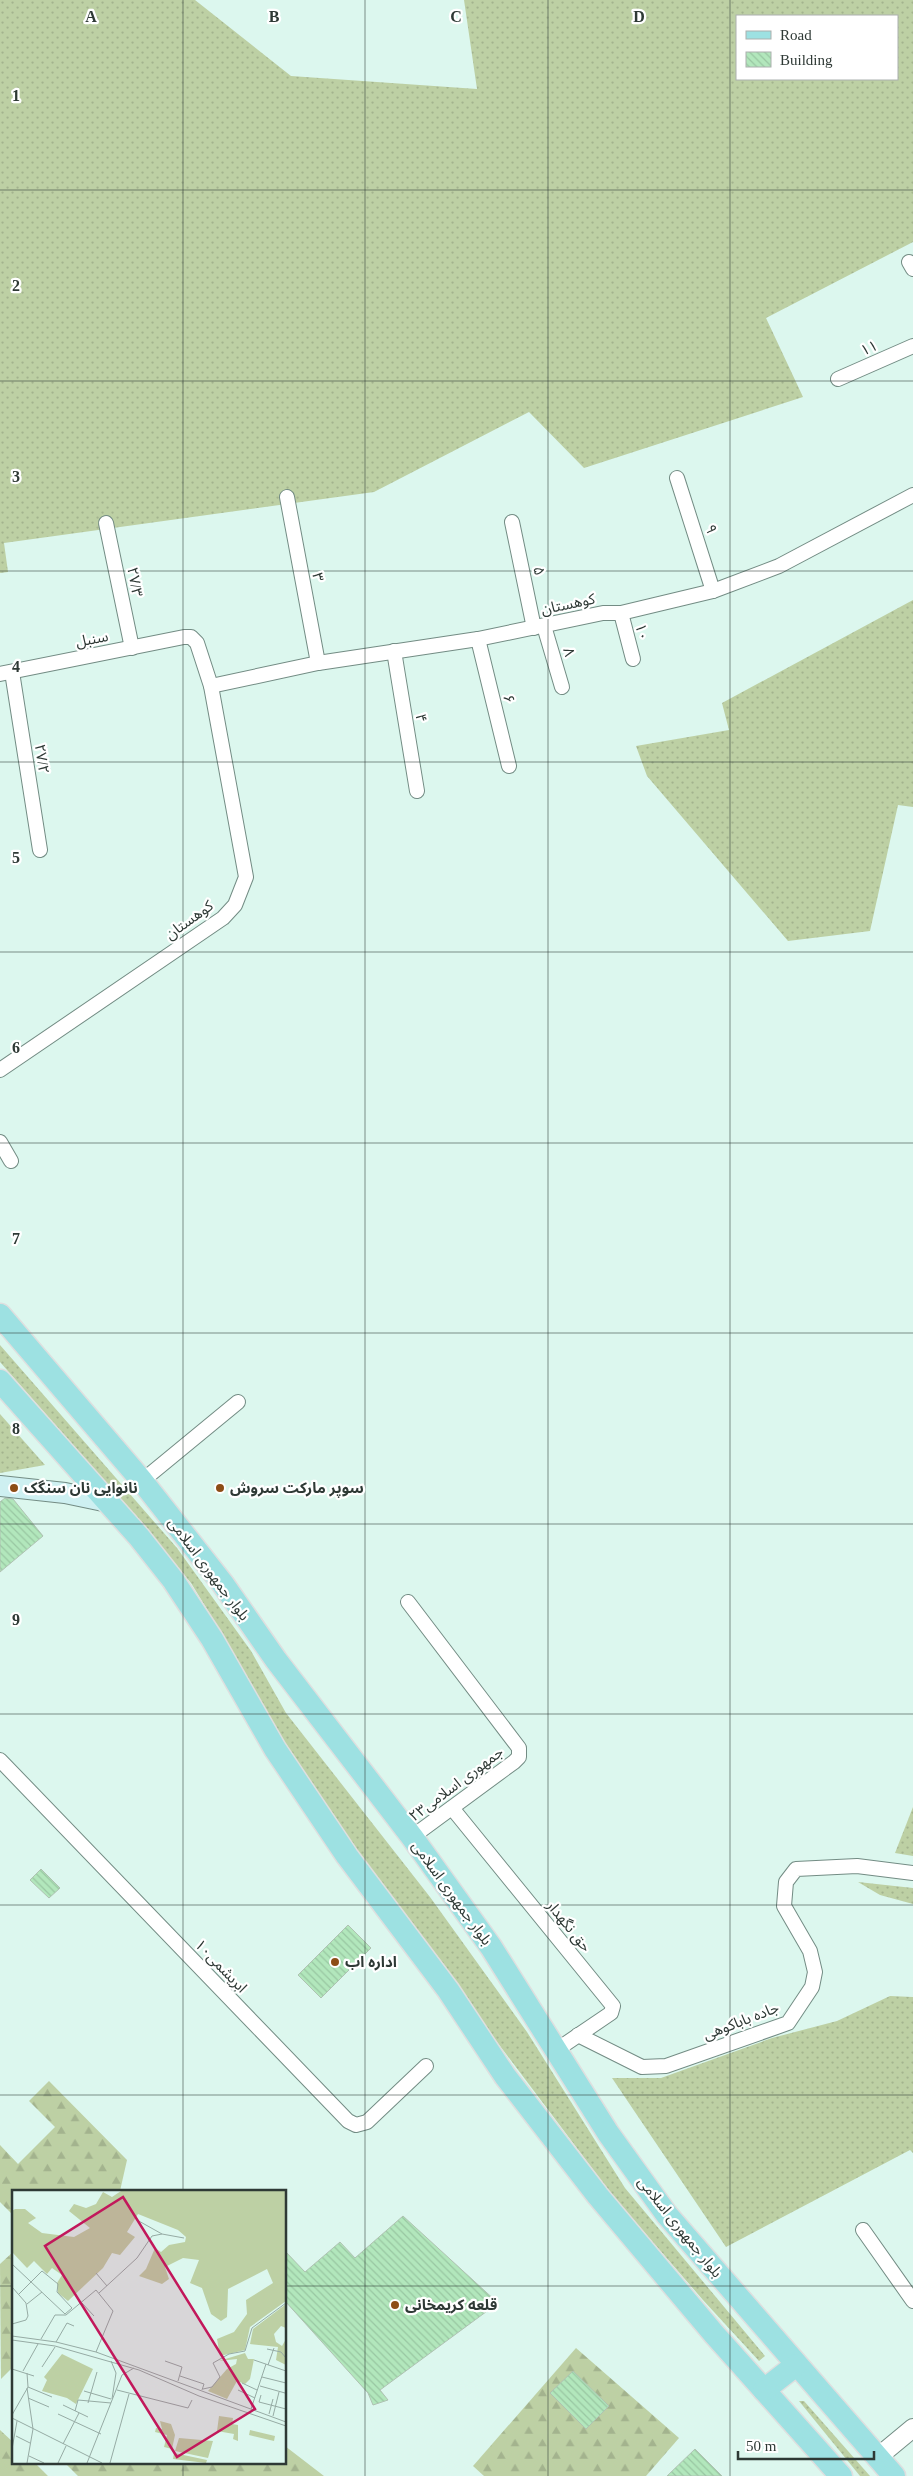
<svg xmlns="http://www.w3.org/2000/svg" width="913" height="2476" font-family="'Times New Roman','Noto Sans Arabic',serif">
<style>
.grass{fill:url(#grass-dots);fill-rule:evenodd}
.forest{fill:url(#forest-firs)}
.building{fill:url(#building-back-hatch);stroke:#afc2b2}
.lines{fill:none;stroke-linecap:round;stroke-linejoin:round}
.minor-casing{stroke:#738c84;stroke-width:16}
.tertiary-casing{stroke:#738c84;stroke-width:20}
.secondary-casing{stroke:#738c84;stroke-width:22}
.primary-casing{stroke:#dedfdf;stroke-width:25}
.minor{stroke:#fff;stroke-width:14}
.tertiary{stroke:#fff;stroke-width:18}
.secondary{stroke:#cef0f1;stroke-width:20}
.primary{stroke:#9de1e2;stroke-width:22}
.grid{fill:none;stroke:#2e3935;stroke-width:1;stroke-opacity:0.55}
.poi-dot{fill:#8d4d16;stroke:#fff;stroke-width:2}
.labels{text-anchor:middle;stroke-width:4.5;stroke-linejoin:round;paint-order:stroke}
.street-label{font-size:15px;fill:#2e3935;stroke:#fff}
.poi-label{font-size:15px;font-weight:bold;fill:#2e3935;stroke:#fff;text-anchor:start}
.inset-road{fill:none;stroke:#96aba4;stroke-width:1}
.view{fill:#c2185b;fill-opacity:0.15;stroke:#c2185b;stroke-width:2.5}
.inset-edge{fill:none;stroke:#2e3935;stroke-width:2.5}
.grid-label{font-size:16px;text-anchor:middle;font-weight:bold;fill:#2e3935;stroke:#fff;stroke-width:4.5;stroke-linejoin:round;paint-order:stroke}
</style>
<defs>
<pattern id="grass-dots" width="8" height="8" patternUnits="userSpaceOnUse" patternTransform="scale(1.25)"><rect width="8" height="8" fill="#bdd0a4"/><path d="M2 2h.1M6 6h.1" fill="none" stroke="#a3b38e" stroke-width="1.8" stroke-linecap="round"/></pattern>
<pattern id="forest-firs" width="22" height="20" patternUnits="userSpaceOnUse" patternTransform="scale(1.25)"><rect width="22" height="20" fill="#bdd0a4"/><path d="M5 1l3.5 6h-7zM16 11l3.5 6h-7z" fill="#a3b38e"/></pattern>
<pattern id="building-back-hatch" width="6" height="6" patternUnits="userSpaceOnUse" patternTransform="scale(1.25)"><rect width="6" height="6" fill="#b2e7bc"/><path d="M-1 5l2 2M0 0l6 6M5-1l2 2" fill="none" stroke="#99c7a2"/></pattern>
</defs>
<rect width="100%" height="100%" fill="#dcf7ee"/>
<g class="grass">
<path d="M0,0H195L291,76L477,89L464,0H913V242L766,318L803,397L584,468L529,412L374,492L4,543L8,572L0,573ZM737,16H897V79H737Z"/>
<path d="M913,600V807L898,805L870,931L788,941L647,776L636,746L729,730L722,703Z"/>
<path d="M0,1345L177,1548L251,1651L286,1713L430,1897L527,2032L625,2188L765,2356L759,2361L703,2300L613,2196L430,1953L308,1782L259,1703L221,1632L191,1583L129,1509L0,1362Z"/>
<path d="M0,1414L45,1465L0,1473Z"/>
<path d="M913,1807V1856L895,1853Z"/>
<path d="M858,1882L913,1888V1904L880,1895Z"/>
<path d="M890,1996L913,1997V2153L910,2150L726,2247L612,2078H661L772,2038L837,2021Z"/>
<path d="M799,2401H804L870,2476H860Z"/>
</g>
<g class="forest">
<path d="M49,2081L127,2160L120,2191H14V2216L0,2202V2145L18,2164L55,2127L29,2101Z"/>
<path d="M14,2251V2366L1,2379L0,2264Z"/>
<path d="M576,2348L679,2438L646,2476H484L473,2466Z"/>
<path d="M0,2430L14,2443V2462H34L48,2476H0Z"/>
<path d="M285,2446L324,2476H78L64,2462H285Z"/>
</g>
<g class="building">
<path d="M5,1498L13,1499L43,1536L0,1572V1502Z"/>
<path d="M41,1869L60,1888L49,1898L30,1880Z"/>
<path d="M348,1925L371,1948L321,1998L298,1975Z"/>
<path d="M403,2216L498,2303L380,2390L388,2400L373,2405L368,2393L285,2301V2251L305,2272L340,2242L355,2258Z"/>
<path d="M573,2371L609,2406L586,2429L550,2393Z"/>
<path d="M695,2449L722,2476H667Z"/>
</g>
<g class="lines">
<defs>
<g id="minor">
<path d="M909,262L913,269"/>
<path d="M838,379L913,346"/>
<path d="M677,478L713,591"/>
<path d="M287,497L318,663"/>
<path d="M512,522L534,628"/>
<path d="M106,523L132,648"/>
<path d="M621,613L633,659"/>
<path d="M544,626L562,687"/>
<path d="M478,639L509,766"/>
<path d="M394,651L417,791"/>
<path d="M12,672L40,850"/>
<path d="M0,674L184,637H191L197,643L211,686L246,877L235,905L223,918L0,1070"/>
<path d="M211,686L318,663L478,639L603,613H621L713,591L779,566L913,495"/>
<path d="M0,1142L11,1161"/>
<path d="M142,1481L238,1402"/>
<path d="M408,1602L519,1748V1757L514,1762L412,1837"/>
<path d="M0,1760L348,2121L356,2125L367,2122L426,2066"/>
<path d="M452,1808L613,2006L611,2013L555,2051"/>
<path d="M578,2035L642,2067L666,2066L788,2023L812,1987L815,1972L810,1951L784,1906L786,1882L796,1869L857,1866L913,1873"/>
<path d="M863,2230L913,2301"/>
</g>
<path id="tertiary" d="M878,2457L913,2428"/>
<path id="secondary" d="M0,1486L65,1493L108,1502"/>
<g id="primary">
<path d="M0,1315L142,1481L223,1584L276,1660L412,1837L491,1947L608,2133L667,2215L894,2476"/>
<path d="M0,1381L139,1537L173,1580L212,1639L275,1749L347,1856L448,1990L505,2076L598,2196L714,2334L841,2476"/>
<path d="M764,2390L796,2365"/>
</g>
</defs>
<use href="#minor" class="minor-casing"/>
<use href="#tertiary" class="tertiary-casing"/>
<use href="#secondary" class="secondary-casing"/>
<use href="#primary" class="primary-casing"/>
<use href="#minor" class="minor"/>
<use href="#tertiary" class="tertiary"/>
<use href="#secondary" class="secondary"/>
<use href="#primary" class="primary"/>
</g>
<path class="grid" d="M183,0V2191M365,0V2476M548,0V2476M730,0V2476M0,190H913M0,381H913M0,571H913M0,762H913M0,952H913M0,1143H913M0,1333H913M0,1524H913M0,1714H913M0,1905H913M0,2095H913M0,2286H14M285,2286H913M183,2462V2476"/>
<g class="poi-dot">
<circle cx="14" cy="1488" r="5"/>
<circle cx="220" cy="1488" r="5"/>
<circle cx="335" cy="1962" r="5"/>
<circle cx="395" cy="2305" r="5"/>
</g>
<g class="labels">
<g class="street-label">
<text transform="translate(869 348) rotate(-24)" y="5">۱۱</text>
<text transform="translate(711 529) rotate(72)" y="5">۹</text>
<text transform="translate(539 571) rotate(78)" y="5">۵</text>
<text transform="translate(318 577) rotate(79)" y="5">۳</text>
<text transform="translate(135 582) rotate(79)" y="5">۲۷/۳</text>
<text transform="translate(568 604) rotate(-12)" y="5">کوهستان</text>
<text transform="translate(642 632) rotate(75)" y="5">۱۰</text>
<text transform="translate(92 639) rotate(-11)" y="5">سنبل</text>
<text transform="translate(569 652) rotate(73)" y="5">۸</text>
<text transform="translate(509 699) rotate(76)" y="5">۶</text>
<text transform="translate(421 718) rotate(81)" y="5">۴</text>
<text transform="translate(42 759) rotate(81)" y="5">۲۷/۲</text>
<text transform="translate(189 920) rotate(-36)" y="5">کوهستان</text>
<text transform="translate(209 1569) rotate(53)" y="5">بلوار جمهوری اسلامی</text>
<text transform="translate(456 1784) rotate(-37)" y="5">جمهوری اسلامی۲۳</text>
<text transform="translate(452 1893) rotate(54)" y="5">بلوار جمهوری اسلامی</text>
<text transform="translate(569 1926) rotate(51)" y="5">حق نگهدار</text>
<text transform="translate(221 1966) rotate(46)" y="5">ابریشمی۱۰</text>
<text transform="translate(741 2021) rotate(-21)" y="5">جاده باباکوهی</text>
<text transform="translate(680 2227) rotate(51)" y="5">بلوار جمهوری اسلامی</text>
</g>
<g class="poi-label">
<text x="24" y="1493">نانوایی نان سنگک</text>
<text x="230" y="1493">سوپر مارکت سروش</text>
<text x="345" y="1967">اداره اب</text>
<text x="405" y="2310">قلعه کریمخانی</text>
</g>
</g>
<g transform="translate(12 2190)">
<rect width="274" height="274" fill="#dcf7ee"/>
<path d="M109,1H274V111L238,137L233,160L208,166L205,149L222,142L235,124L234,110L261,93L255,79L216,99L215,127L209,131L199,124L190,98L178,93L187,70L171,68L153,77L157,89L150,94L127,86L134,79L143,58L149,62L157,55L173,52L174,47L166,40L126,24L115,42L123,47L108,65L100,63L91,78L56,111L46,103L45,93L50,85L40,78L35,84L22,71L15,78L0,62V21L3,19H13L24,28L16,33L30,43L62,47L78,38L57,21L62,14L74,18L84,14L91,2L100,7ZM274,114V138L269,136L262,144L264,152L270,156L274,149V175L264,170L266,157L238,154L241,139ZM233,163L236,169H242L238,189L233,194L225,191L215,209L196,201L215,179L224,174L225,169L207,171Z" fill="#bdd0a4"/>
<path d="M207,226L221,228L220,234L226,235V251L221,249L222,244L205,241ZM148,231L159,234L163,245L160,259L152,257L155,245L143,242L144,238L150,239ZM238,240L263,246L262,251L237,245ZM167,248L201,251L196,268L163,261ZM162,263L195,270L194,273L161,269Z" fill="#bdd0a4"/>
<path d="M50,164L81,179L64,214L55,208L30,201L35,190L32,187Z" fill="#bdd0a4"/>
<path class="inset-road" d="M125,30L150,44L172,48M0,74L53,124M84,83L95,96M0,97L14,113L16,126L14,130L0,134M87,103L125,68L140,46L150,44M7,104L30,81L46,94L45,102L60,118L53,124M70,113L82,126M15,114L30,102M0,146L44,152L84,162L274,232M29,149L43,125H54L84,100L101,121L84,162M0,150L43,156L127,180L187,206L274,236M44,152L55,133L62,136M255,159L269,162L274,168M242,170L274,181M99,171L104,183L100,209M153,171L170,177L166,191M256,175L262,158M30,177L43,157M0,179L22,186M11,181L26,154M168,186L192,194L190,200M250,187L274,193M230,193L245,200M248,196L273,203M16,197L40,207M191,199L200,197L208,187L201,173L217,164L233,161L240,138L274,113M105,200L176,218L180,210M226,200L243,208M72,201L99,209M249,205L247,212L274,219M16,208L37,217M76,213L85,182M51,215L76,227M239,219L254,174M63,221L66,210L99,213M46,224L89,244M257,224L261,209M0,225L16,197L15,183M261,226L267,202M0,228L90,273M4,246L18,253M51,254L67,223M0,259L5,231M17,266L32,273M15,273L21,239L15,198M46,273L54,256M75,273L110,185L122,178M98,273L117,204"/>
<path class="view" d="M111,7L243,219L165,267L33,56Z"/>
<rect width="274" height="274" class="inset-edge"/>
</g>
<g class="grid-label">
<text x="91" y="22">A</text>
<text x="274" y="22">B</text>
<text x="456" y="22">C</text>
<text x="639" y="22">D</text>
<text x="16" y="101">1</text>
<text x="16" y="291">2</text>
<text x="16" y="482">3</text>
<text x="16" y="672">4</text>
<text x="16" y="863">5</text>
<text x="16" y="1053">6</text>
<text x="16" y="1244">7</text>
<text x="16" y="1434">8</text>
<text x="16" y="1625">9</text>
</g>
<rect x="736" y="15" width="162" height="65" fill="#ffffff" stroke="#abb0ae"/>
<rect x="746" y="31" width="25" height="8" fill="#9de1e2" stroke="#abb0ae"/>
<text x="780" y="40" font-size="15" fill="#2e3935">Road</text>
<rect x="746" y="52" width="25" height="15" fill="url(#building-back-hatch)" stroke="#abb0ae"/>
<text x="780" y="65" font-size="15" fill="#2e3935">Building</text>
<path d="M738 2451v8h136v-8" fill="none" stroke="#2e3935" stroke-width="2.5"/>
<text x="746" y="2451" font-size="15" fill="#2e3935" stroke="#ffffff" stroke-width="4" paint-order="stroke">50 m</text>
</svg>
